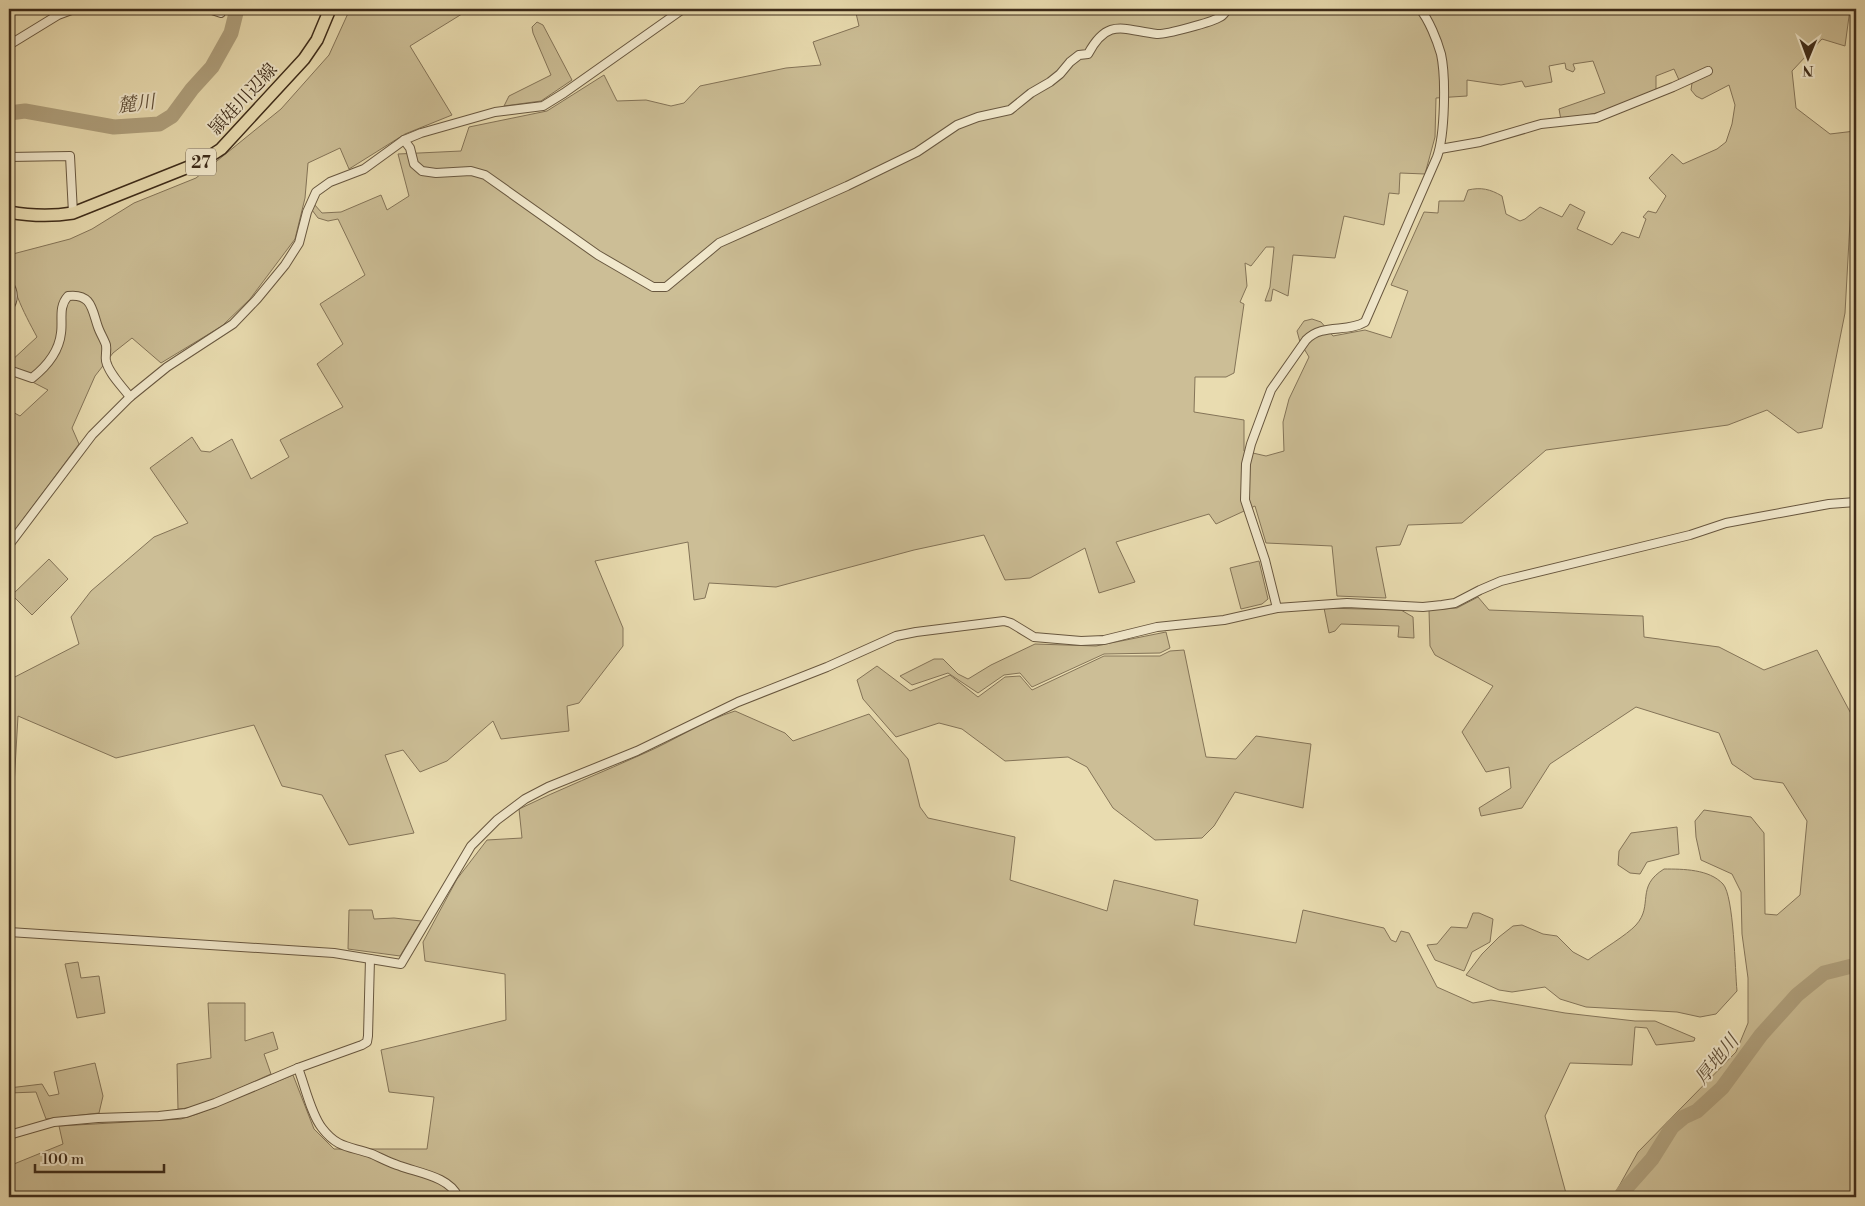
<svg xmlns="http://www.w3.org/2000/svg" width="1865" height="1206" font-family="'Libre Bodoni','Noto Serif JP',serif">
<style>
.green{fill:#ccbe96;stroke:#847458;fill-rule:evenodd}
.lines{fill:none;stroke-linecap:round;stroke-linejoin:round}
.stream{stroke:#817155;stroke-width:2.5}
.river{stroke:#afa07d;stroke-width:15}
.minor-casing{stroke:#68573f;stroke-width:10}
.primary-casing{stroke:#3d2b19;stroke-width:14}
.minor{stroke:#f1e8cc;stroke-width:8}
.primary{stroke:#e9dcb0;stroke-width:11}
.labels{text-anchor:middle;stroke-width:4;stroke-linejoin:round;paint-order:stroke}
.shield{fill:#f1e8cc;stroke:#73644f;stroke-width:1}
.shield-label{font-size:16px;font-weight:bold;fill:#3d2b19}
.street-label{font-size:18px;fill:#3d2b19;stroke:#f1e8cc}
.water-label{font-size:19px;font-style:italic;fill:#5f4e37;stroke:#f1e8cc}
</style>
<rect width="100%" height="100%" fill="#e9dcb0"/>
<filter id="stains"><feTurbulence type="fractalNoise" baseFrequency=".004" numOctaves="4"/><feColorMatrix values="0 0 0 0 .2 0 0 0 0 .09 0 0 0 0 .02 0 0 0 .5 -.17"/></filter>
<radialGradient id="worn" r=".72"><stop offset=".6" stop-color="#630" stop-opacity="0"/><stop offset="1" stop-color="#630" stop-opacity=".3"/></radialGradient>
<g class="green">
<path d="M350,9H470L410,46L452,115L405,134L349,169L340,148L308,163L305,198L295,239L250,299L222,326L161,363L132,338L113,353L95,376L72,428L79,444L9,538V410L20,416L48,390L15,373L10,362L37,337C23,311 9,285 9,255L70,239L92,229L134,203L196,178L281,109L329,55Z"/>
<path d="M855,9H1850L1845,46L1822,39L1792,71L1796,108L1830,134L1855,131L1845,313L1822,428L1798,433L1767,410L1728,425L1546,450L1462,523L1408,525L1400,545L1376,547L1386,598L1337,596L1332,546L1266,543L1255,506L1216,524L1209,514L1116,542L1135,582L1099,593L1085,548L1030,578L1005,580L984,535L914,550L776,587L709,583L705,598L694,600L688,542L595,561L623,628V646L579,703L567,706L569,731L501,739L493,721L447,761L420,772L403,750L385,755L414,833L349,845L322,795L282,786L254,725L116,758L18,716L13,803L9,802V680L79,644L71,617L91,591L154,537L188,523L150,468L192,437L201,451L210,452L232,439L251,479L289,457L280,440L343,407L317,364L343,344L320,304L365,275L338,219L328,221L318,218L312,210L314,204L322,213L341,212L381,195L387,210L409,196L398,154L461,151L469,127L547,111L604,75L617,101L646,100L671,106L684,103L700,86L786,68L821,65L813,42L859,26ZM1593,61L1605,93L1559,109L1561,120L1607,111L1656,92V76L1674,69L1679,80L1710,67V72L1692,83L1691,90L1696,96L1702,99L1729,85L1735,105L1732,124L1726,142L1717,149L1683,164L1672,154L1649,178L1666,196L1656,213L1648,211L1643,217L1646,219L1639,238L1622,232L1612,245L1577,229L1585,212L1570,204L1562,217L1540,207L1525,219L1520,221L1506,214L1502,196C1490,189 1481,187 1468,190L1464,201H1439L1438,213L1424,212L1391,285L1408,291L1391,338L1365,330L1333,336L1321,322L1312,319L1304,321L1297,331L1300,342L1309,357L1289,399L1283,422L1284,451L1266,456L1244,451V420L1194,412L1195,377H1226L1234,373L1244,304L1240,302L1247,286L1245,263L1251,266L1266,247H1274L1270,287L1265,301H1271L1273,289L1288,296L1293,255L1335,258L1344,216L1384,225L1389,193L1399,194L1400,173L1425,174L1435,137L1436,98L1467,96V80L1501,85L1522,81L1525,87L1552,82L1549,66L1565,63L1566,69L1573,72L1575,69L1573,64Z"/>
<path d="M537,22L543,25L572,80L541,101L504,106L509,96L551,75L533,33L532,27Z"/>
<path d="M49,559L68,579L32,615L12,595Z"/>
<path d="M1259,561L1268,599L1262,604L1241,609L1230,568Z"/>
<path d="M1478,597L1489,610L1643,616L1644,637L1719,647L1764,670L1817,650L1856,723V1197H1613L1638,1152L1736,1052L1748,1023V978L1742,934L1741,892L1732,874L1701,860L1696,837L1695,821L1704,810L1751,817L1764,833L1765,914L1777,915L1800,895L1807,821L1783,783L1754,779L1732,764L1719,733L1636,707L1550,764L1522,808L1481,816L1479,808L1511,788L1509,767L1486,772L1462,732L1493,686L1435,655L1430,646L1429,610L1457,608Z"/>
<path d="M1324,608L1401,610L1413,617L1414,638L1398,637L1399,626L1341,624L1335,631L1329,633Z"/>
<path d="M1166,632L1170,648L1160,653L1104,654L1032,687L1020,673L1004,675L978,693L948,673L912,685L900,676L934,659H943L958,674L968,679L991,665L1035,644L1096,646Z"/>
<path d="M1184,650L1206,757L1236,759L1256,736L1311,744L1303,808L1235,792L1214,826L1202,838L1155,840L1113,808L1087,767L1068,757L1005,761L962,729L939,723L896,737L863,699L857,680L877,666L910,691L950,675L978,697L1005,677L1020,676L1032,690L1104,656H1160L1170,651Z"/>
<path d="M735,711L785,733L793,741L869,714L908,759L920,807L928,818L1015,837L1010,880L1107,911L1114,880L1198,900L1194,925L1296,943L1303,910L1384,928L1391,940L1396,942L1401,931L1409,933L1437,987L1473,1003L1491,1000L1565,1013L1635,1021H1655L1695,1038L1694,1041L1656,1045L1647,1028L1635,1027L1632,1065L1570,1063L1545,1116L1567,1197H9V1166L63,1144L59,1126L181,1119L197,1114L293,1075L314,1129L334,1149H427L434,1097L389,1092L381,1050L506,1020L505,974L425,961L423,942L457,879L487,840L522,838L519,809C560,789 603,772 645,753C675,740 703,721 735,711Z"/>
<path d="M1677,827L1679,854L1647,862L1640,874L1630,873L1618,865L1619,851L1631,833Z"/>
<path d="M1664,869C1683,869 1709,869 1723,884C1734,896 1735,971 1737,991L1716,1014L1700,1017L1677,1012L1586,1007L1560,999L1545,987L1512,992L1499,990L1466,975L1482,954L1499,937L1513,926L1522,925L1543,934L1557,936L1573,952L1588,960C1600,951 1627,935 1636,925C1654,905 1635,887 1664,869Z"/>
<path d="M349,910H372L374,919L394,918L421,921L400,956L348,949Z"/>
<path d="M1473,913H1479L1493,919L1490,942L1472,952L1464,971L1435,960L1427,945L1437,944L1451,927L1467,928Z"/>
<path d="M78,962L81,978L99,976L105,1013L77,1018L65,964Z"/>
<path d="M208,1003H245V1041L273,1032L278,1049L264,1054L271,1074C245,1085 205,1108 178,1109L177,1064L211,1058Z"/>
<path d="M95,1063L103,1096L99,1113L46,1119L36,1092L9,1093V1088L42,1084L49,1096L59,1094L54,1072Z"/>
</g>
<g class="lines">
<path class="stream" d="M230,9L236,10"/>
<g class="river">
<path d="M9,113L25,111L114,127L159,124L172,116L192,89L212,67L231,33L237,9"/>
<path d="M1620,1197L1628,1186L1652,1159L1672,1127L1684,1117L1697,1111L1722,1088L1761,1035L1797,995L1824,973L1856,965"/>
</g>
<defs>
<g id="minor">
<path d="M209,9L221,13"/>
<path d="M9,45L58,15L74,9"/>
<path d="M404,140L410,148L414,164L422,171L436,173L471,171L485,175L598,255L653,287H666L719,243L847,186L917,152L957,125L978,117L1010,110L1031,93L1050,82L1060,74L1070,62L1079,55L1088,54C1108,17 1123,30 1157,34C1164,35 1213,22 1220,17C1223,16 1225,12 1228,9"/>
<path d="M1440,149L1480,142L1541,124L1596,118L1673,87L1708,71"/>
<path d="M9,157L70,156L73,213"/>
<path d="M9,285C14,291 14,301 9,307"/>
<path d="M9,370L32,378C46,367 59,351 61,333C63,320 58,307 68,296C92,293 92,310 98,327C100,333 104,339 106,345C107,351 105,356 106,361C109,374 122,386 130,397"/>
<path d="M9,545L92,435L130,397L167,367L233,324L257,299L285,265L299,243L307,212L316,192L330,182L364,169L404,140L421,133L495,112L543,106L564,93L683,9"/>
<path d="M1277,608L1265,560L1245,500L1246,464L1251,444L1271,390L1306,340C1322,323 1347,333 1365,322L1437,157C1445,135 1446,77 1441,54C1437,40 1429,20 1420,9"/>
<path d="M9,932L334,953L401,964L471,846L497,820L525,799L548,787L637,751L738,702L827,667L896,636L916,632L1004,621L1011,623L1034,637L1081,641L1104,640L1157,627L1224,620L1277,608L1347,603L1423,607L1442,605L1455,603L1480,590L1501,581L1690,535L1726,523L1829,504L1856,502"/>
<path d="M298,1068C305,1086 311,1114 322,1128C338,1149 350,1146 372,1154C381,1158 390,1163 400,1166C419,1173 450,1177 458,1197"/>
<path d="M9,1135L54,1122L98,1118L159,1116L186,1113L215,1103L298,1068L362,1045L367,1042L368,1036L370,959"/>
</g>
<path id="primary" d="M9,212C31,216 50,217 73,213L201,162L221,149L304,59L317,40L330,9"/>
</defs>
<use href="#minor" class="minor-casing"/>
<use href="#primary" class="primary-casing"/>
<use href="#minor" class="minor"/>
<use href="#primary" class="primary"/>
</g>
<g class="labels">
<rect class="shield" x="186" y="148.5" width="30" height="27" rx="4"/>
<g class="shield-label">
<text x="201" y="168">27</text>
</g>
<g class="street-label">
<text transform="translate(243 99) rotate(-47)" y="6">頴娃川辺線</text>
</g>
<g class="water-label">
<text transform="translate(136 103) rotate(-7)" y="7">麓川</text>
<text transform="translate(1716 1059) rotate(-51)" y="7">厚地川</text>
</g>
</g>
<rect width="1865" height="1206" fill="none" stroke="#e9dcb0" stroke-width="30"/>
<rect x="10" y="10" width="1845" height="1186" fill="none" stroke="#3d2b19" stroke-width="2.5"/>
<rect x="15" y="15" width="1835" height="1176" fill="none" stroke="#3d2b19"/>
<g transform="translate(1808 58) rotate(181)" stroke="#f1e8cc" stroke-width="4" paint-order="stroke">
<path d="M0-4L9 19L0 12L-9 19Z" fill="#3d2b19"/>
<text y="-8" font-size="14" font-weight="bold" text-anchor="middle" fill="#3d2b19">N</text>
</g>
<path d="M35 1164v8h129v-8" fill="none" stroke="#3d2b19" stroke-width="2.5"/>
<text x="42" y="1164" font-size="15" fill="#3d2b19" stroke="#f1e8cc" stroke-width="4" paint-order="stroke">100 m</text>
<rect width="100%" height="100%" filter="url(#stains)"/>
<rect width="100%" height="100%" fill="url(#worn)"/>
</svg>
